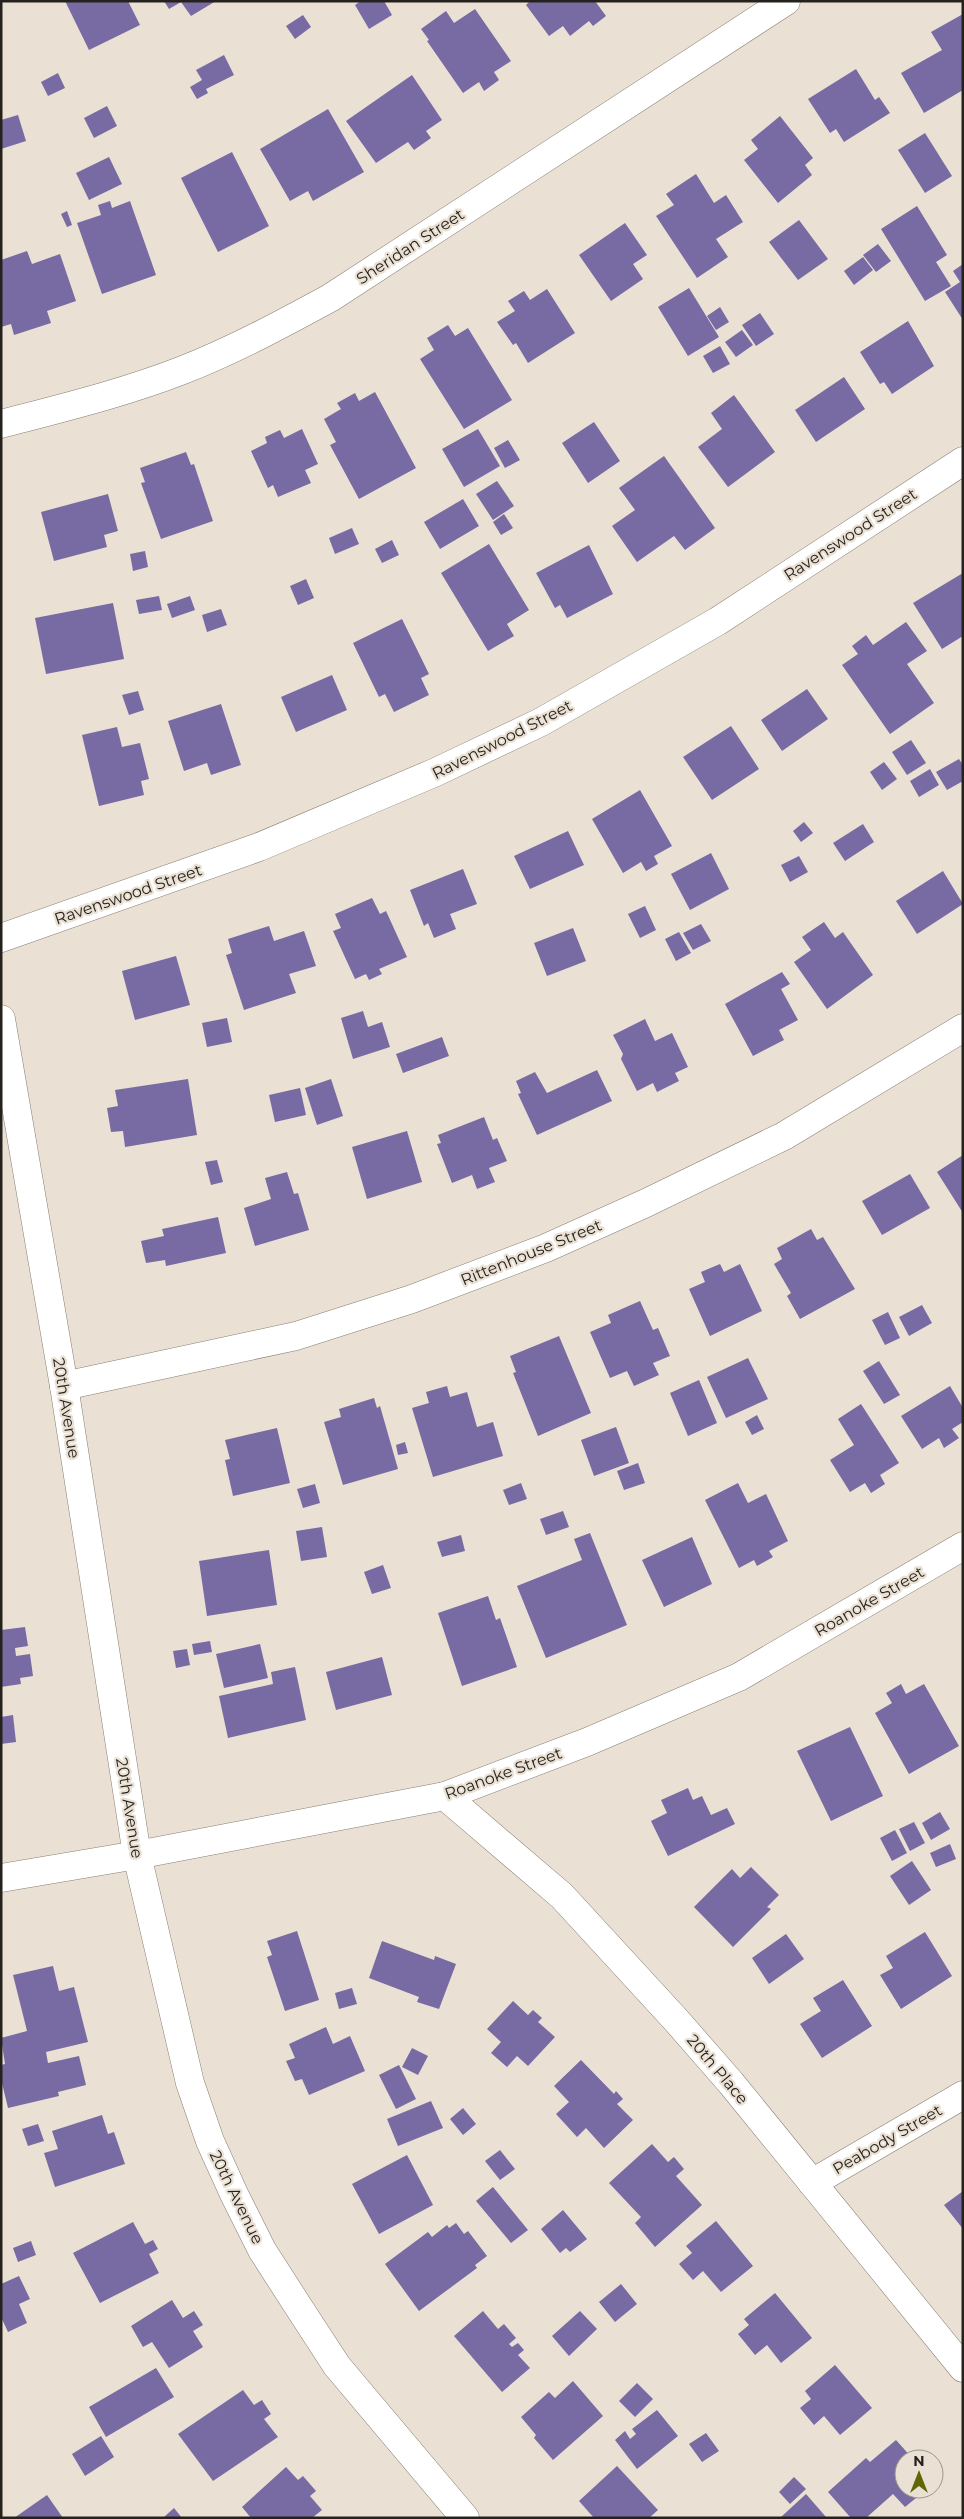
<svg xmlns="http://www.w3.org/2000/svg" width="964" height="2519" font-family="Montserrat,sans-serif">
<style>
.building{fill:#786aa3}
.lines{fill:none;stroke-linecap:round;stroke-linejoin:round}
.minor-casing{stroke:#887f74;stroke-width:29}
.minor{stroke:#fff;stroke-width:28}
.labels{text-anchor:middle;stroke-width:4.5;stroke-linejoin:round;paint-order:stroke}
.street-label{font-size:16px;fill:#25221d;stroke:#eae1d4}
</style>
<rect width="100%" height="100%" fill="#eae1d4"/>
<g class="building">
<path d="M65,1H128L140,25L89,50Z"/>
<path d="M164,1H216L191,16L181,2L169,9Z"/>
<path d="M361,1H384L392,15L369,29L355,5Z"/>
<path d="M530,1H595L606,16L593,26L589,21L570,36L563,26L549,36L526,5Z"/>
<path d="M475,9L511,61L494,72L499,80L484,91L479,82L463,93L427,41L429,40L421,29L446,11L454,23Z"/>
<path d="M963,14V90L924,113L901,73L942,50L931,32Z"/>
<path d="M303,15L311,27L295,39L286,26Z"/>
<path d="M224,55L234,75L206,89L208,93L197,99L190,87L202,80L196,70Z"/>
<path d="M856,69L875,100L879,97L890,113L844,142L836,129L830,133L808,99Z"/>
<path d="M58,73L65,88L48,96L41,82Z"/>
<path d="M412,75L442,120L426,131L431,138L414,150L408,142L376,163L346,121Z"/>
<path d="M107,106L117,126L94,138L84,118Z"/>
<path d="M328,109L364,172L313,201L308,191L290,201L260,149Z"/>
<path d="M18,115L26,141L1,149V120Z"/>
<path d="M780,116L813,158L805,165L812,175L778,203L744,160L758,149L751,140Z"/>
<path d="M925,133L952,176L925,193L898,150Z"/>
<path d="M232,152L269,226L218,252L181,178Z"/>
<path d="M109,157L122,184L89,200L76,173Z"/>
<path d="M696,174L714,203L726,195L743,222L716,239L728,257L697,278L656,216L674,205L666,194Z"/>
<path d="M110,201L112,208L130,201L156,275L102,294L77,223L101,215L98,205Z"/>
<path d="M917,206L947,255L936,262L951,286L925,301L881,229Z"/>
<path d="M67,211L72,225L67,227L61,214Z"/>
<path d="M799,220L828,259L798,280L769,242Z"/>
<path d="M625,223L647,255L633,264L643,279L611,301L579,255Z"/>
<path d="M878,244L891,261L876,272L863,255Z"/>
<path d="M27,251L32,264L60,254L76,301L47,311L51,323L14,335L11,324L1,327V260Z"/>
<path d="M863,257L873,270L854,285L844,271Z"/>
<path d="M963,264V320L945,292L960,282L953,271Z"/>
<path d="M689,288L719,337L688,356L658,307Z"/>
<path d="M547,289L575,333L528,363L516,343L513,345L497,322L515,311L508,301L524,291L530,300Z"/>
<path d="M720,307L729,322L716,330L707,316Z"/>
<path d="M760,313L774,334L756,346L742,325Z"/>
<path d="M908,321L934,366L892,394L884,382L880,384L860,352Z"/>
<path d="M448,325L455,336L468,328L512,400L464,429L420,359L434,350L427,338Z"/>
<path d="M742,330L753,345L736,357L725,342Z"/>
<path d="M720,346L730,364L713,373L703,356Z"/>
<path d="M844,377L865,409L816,442L795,410Z"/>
<path d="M375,392L416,468L359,499L330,445L336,442L324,419L341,409L337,403L355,393L359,401Z"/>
<path d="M734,395L775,452L728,487L698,447L722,429L711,413Z"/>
<path d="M594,422L620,461L588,483L562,443Z"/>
<path d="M302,429L318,464L305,470L311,483L278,497L273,485L268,488L251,451L267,443L265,437L280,430L284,438Z"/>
<path d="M478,429L500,466L464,487L442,449Z"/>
<path d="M508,440L520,460L505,468L494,448Z"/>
<path d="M186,452L191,465L194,464L213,521L161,539L141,483L145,482L140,468Z"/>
<path d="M664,456L715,528L685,550L674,536L637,562L612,526L635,510L619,488Z"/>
<path d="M497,481L514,506L493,520L476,494Z"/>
<path d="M108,494L118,531L104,535L107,547L54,561L41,512Z"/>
<path d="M463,499L479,526L440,549L424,522Z"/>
<path d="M504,514L513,528L501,535L493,522Z"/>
<path d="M352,528L359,544L335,554L329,538Z"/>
<path d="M392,540L399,555L382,563L375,549Z"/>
<path d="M489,544L529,610L507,624L514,636L488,651L441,573Z"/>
<path d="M589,545L613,594L567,618L560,605L555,608L536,573Z"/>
<path d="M145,551L148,567L133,571L130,554Z"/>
<path d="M963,573V636L942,649L913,603Z"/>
<path d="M306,579L314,598L298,605L290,586Z"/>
<path d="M159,596L162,610L139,614L136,600Z"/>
<path d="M190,596L195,610L172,618L167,604Z"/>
<path d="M113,603L124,659L46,674L35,618Z"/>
<path d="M221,609L227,625L207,632L202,615Z"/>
<path d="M402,619L429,674L421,678L429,695L394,712L385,694L379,697L353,643Z"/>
<path d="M906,622L927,651L907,664L934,703L890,734L842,665L858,654L852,646L866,635L873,645Z"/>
<path d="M332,675L347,710L296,732L281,697Z"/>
<path d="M807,689L828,719L782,751L761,720Z"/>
<path d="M138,691L144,710L129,715L122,695Z"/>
<path d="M221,704L241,765L211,775L207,763L184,771L168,721Z"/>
<path d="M731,726L759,769L712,800L683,757Z"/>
<path d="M117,727L122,747L140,743L149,779L141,781L144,795L99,806L82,735Z"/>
<path d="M911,740L926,763L907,775L892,752Z"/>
<path d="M959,759L963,765V781L947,790L936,772Z"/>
<path d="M884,762L897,779L882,790L870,772Z"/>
<path d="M930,769L939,785L919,797L910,781Z"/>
<path d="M640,790L672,846L654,856L658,864L646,871L641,862L623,873L592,819Z"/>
<path d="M804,822L813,833L801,842L793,831Z"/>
<path d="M863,824L874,842L845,861L833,843Z"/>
<path d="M568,831L584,865L530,889L514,856Z"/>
<path d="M711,853L729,889L690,910L671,874Z"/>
<path d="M799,856L808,872L790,882L781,865Z"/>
<path d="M463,869L477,904L450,914L456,929L434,938L428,923L424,926L410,890Z"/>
<path d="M943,871L963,904L917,934L896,901Z"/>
<path d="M372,898L380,914L386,911L407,957L379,969L382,974L369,980L366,974L355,979L333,931L341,928L335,914Z"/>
<path d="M645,906L656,930L640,938L628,914Z"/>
<path d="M824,922L835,938L843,932L873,975L827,1009L794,962L811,950L802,937Z"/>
<path d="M701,924L711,941L693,950L683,933Z"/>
<path d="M269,926L274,941L304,931L316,966L289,974L296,993L244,1010L226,955L232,953L228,939Z"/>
<path d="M573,928L586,961L547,976L534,943Z"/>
<path d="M679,932L691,953L676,961L665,939Z"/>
<path d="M176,956L190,1005L135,1020L122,971Z"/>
<path d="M782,972L790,984L781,989L798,1020L779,1030L784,1040L753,1056L725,1004Z"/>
<path d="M363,1011L368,1027L382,1022L390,1047L353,1059L341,1018Z"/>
<path d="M227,1018L232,1042L207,1047L202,1023Z"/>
<path d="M645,1019L655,1041L672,1033L688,1067L675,1073L679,1081L657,1092L653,1083L637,1091L621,1059L623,1054L613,1035Z"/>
<path d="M442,1037L449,1056L403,1073L396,1054Z"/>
<path d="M597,1070L612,1101L537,1135L518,1094L521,1093L516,1081L535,1072L547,1093Z"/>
<path d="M188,1079L197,1135L125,1147L123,1131L111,1132L107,1108L118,1106L115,1090Z"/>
<path d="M331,1079L343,1116L317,1125L305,1088Z"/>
<path d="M300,1088L306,1115L275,1122L269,1095Z"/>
<path d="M484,1117L493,1140L497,1138L507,1161L489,1168L495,1182L477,1189L472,1175L452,1183L437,1144L441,1143L438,1135Z"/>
<path d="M407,1131L422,1182L367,1199L352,1147Z"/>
<path d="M963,1155V1213L937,1172Z"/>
<path d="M217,1160L223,1182L211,1185L205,1162Z"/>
<path d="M287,1172L294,1194L298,1193L309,1230L255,1246L244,1208L271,1199L265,1178Z"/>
<path d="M910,1174L930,1208L882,1235L862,1201Z"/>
<path d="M218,1217L226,1253L166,1266L165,1260L146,1263L141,1241L164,1236L162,1229Z"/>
<path d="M811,1229L817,1240L823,1237L855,1289L800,1319L787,1296L791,1293L774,1264L782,1259L777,1248Z"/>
<path d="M720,1264L724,1272L740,1264L762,1311L710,1336L689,1289L705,1282L701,1272Z"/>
<path d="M640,1301L653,1330L658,1328L670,1356L653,1363L659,1375L634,1386L627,1371L610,1378L590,1332L611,1323L608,1315Z"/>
<path d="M922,1305L932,1323L909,1336L899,1317Z"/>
<path d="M888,1312L900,1338L885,1345L872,1320Z"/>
<path d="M559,1336L591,1413L538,1436L513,1373L516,1372L510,1356Z"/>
<path d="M748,1358L768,1399L726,1418L707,1377Z"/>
<path d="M879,1361L900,1395L884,1404L863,1371Z"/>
<path d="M699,1380L717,1423L688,1436L670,1393Z"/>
<path d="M447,1386L450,1397L467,1392L477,1427L493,1422L503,1456L433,1477L412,1408L429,1403L426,1392Z"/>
<path d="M950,1386L963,1408V1422L952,1429L959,1438L944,1448L939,1438L922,1449L901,1416Z"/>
<path d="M374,1398L377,1408L380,1406L398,1469L343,1485L324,1422L341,1417L339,1409Z"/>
<path d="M861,1404L899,1463L880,1475L885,1484L871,1493L865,1483L850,1492L830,1460L854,1445L838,1419Z"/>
<path d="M757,1415L764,1429L752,1435L745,1422Z"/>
<path d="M616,1427L629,1463L594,1476L581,1440Z"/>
<path d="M277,1428L290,1483L233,1496L225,1460L230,1459L225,1440Z"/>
<path d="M405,1442L408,1453L398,1455L396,1445Z"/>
<path d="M638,1463L645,1483L624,1490L617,1471Z"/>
<path d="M521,1483L527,1499L509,1505L503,1490Z"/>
<path d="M738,1483L748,1503L766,1494L788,1541L769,1551L773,1557L757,1566L754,1560L739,1568L705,1500Z"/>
<path d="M315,1484L320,1503L303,1508L297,1489Z"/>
<path d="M563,1511L569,1527L546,1535L540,1519Z"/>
<path d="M322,1527L327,1557L301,1561L296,1531Z"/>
<path d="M590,1533L627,1625L546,1658L517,1586L582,1560L574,1539Z"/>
<path d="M461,1535L465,1551L442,1557L437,1542Z"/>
<path d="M692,1537L712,1584L664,1607L642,1560Z"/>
<path d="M269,1550L277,1605L207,1616L199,1561Z"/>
<path d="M383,1565L391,1588L372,1594L364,1572Z"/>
<path d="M488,1596L496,1620L500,1618L517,1667L462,1686L438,1613Z"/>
<path d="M25,1627L28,1646L15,1648L16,1656L30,1654L33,1676L20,1678L21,1684L1,1687V1630Z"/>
<path d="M210,1641L212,1652L194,1655L192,1644Z"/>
<path d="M260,1644L268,1678L224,1688L216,1654Z"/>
<path d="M187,1649L190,1665L176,1668L173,1651Z"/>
<path d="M382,1657L392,1695L336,1710L326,1672Z"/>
<path d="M295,1667L306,1720L228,1738L219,1696L273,1684L271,1672Z"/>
<path d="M901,1684L906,1694L924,1684L959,1746L909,1774L875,1713L892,1703L886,1693Z"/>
<path d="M13,1715L16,1742L1,1744V1717Z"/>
<path d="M850,1727L883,1796L831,1821L797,1751Z"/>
<path d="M688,1788L693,1800L702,1796L711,1815L727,1808L735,1824L668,1856L651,1821L667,1813L661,1800Z"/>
<path d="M940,1812L950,1829L931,1840L922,1823Z"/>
<path d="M914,1822L925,1843L910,1851L899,1829Z"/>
<path d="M895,1830L907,1853L892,1861L880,1838Z"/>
<path d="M950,1844L956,1859L936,1867L930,1853Z"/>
<path d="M912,1861L931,1890L909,1905L890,1876Z"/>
<path d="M751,1867L779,1895L767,1907L771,1909L733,1947L694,1907L732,1869L740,1878Z"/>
<path d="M297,1931L319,2000L285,2011L267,1957L272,1955L267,1941Z"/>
<path d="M925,1932L952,1976L901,2009L880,1975L893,1968L886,1956Z"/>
<path d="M786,1934L804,1959L769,1984L752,1958Z"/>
<path d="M382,1941L434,1960L435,1956L456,1964L439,2009L417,2002L419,1997L369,1978Z"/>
<path d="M53,1966L59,1991L74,1987L88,2042L46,2052L48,2063L79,2056L86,2085L58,2092L59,2096L8,2108L1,2079V2065L5,2064L1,2038L27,2031L13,1975Z"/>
<path d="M843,1980L872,2026L822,2058L800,2024L821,2011L813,1998Z"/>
<path d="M352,1988L357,2004L339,2009L335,1993Z"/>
<path d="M513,2001L528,2015L533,2010L542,2018L538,2022L555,2037L528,2066L517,2056L507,2067L491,2053L501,2042L487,2029Z"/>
<path d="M326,2027L333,2044L350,2036L365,2071L309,2095L302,2079L295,2081L286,2061L295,2058L289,2044Z"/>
<path d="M412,2048L428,2056L418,2075L402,2067Z"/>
<path d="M581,2060L614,2094L616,2091L623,2099L617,2104L633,2120L604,2148L586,2128L577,2137L556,2114L569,2102L554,2086Z"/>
<path d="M399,2065L416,2099L396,2109L379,2075Z"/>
<path d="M431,2101L443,2128L398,2146L387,2119Z"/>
<path d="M463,2108L476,2124L463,2135L450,2119Z"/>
<path d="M102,2115L108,2134L114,2132L125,2164L55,2187L44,2153L58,2149L52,2131Z"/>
<path d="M38,2124L44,2141L28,2146L22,2129Z"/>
<path d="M652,2144L668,2162L674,2157L684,2169L676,2176L702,2205L655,2247L635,2223L641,2217L609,2183Z"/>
<path d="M500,2150L515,2169L500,2180L485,2161Z"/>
<path d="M407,2155L433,2205L379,2234L352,2184Z"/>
<path d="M493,2187L528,2230L511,2243L476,2201Z"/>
<path d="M963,2191V2229L944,2205Z"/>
<path d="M563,2210L587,2239L570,2252L566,2248L560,2253L541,2229Z"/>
<path d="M716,2221L753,2266L721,2292L703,2271L693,2280L679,2264L692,2253L686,2246Z"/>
<path d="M133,2222L145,2244L153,2240L158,2249L149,2254L159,2273L100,2303L73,2253Z"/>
<path d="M456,2223L464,2234L468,2231L487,2256L475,2265L477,2268L419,2311L385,2264L428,2232L432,2237L447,2225L449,2228Z"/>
<path d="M31,2241L36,2255L18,2262L13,2248Z"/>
<path d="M19,2276L30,2299L19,2304L27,2323L8,2332L1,2317V2284Z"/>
<path d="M621,2284L637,2304L615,2322L599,2302Z"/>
<path d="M775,2293L812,2338L781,2363L767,2345L755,2355L738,2334L749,2325L744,2319Z"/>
<path d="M172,2300L183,2318L194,2311L203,2325L193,2331L203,2347L169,2368L152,2342L143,2347L131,2326Z"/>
<path d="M483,2311L498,2329L504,2324L516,2338L509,2344L512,2347L518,2343L524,2350L518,2355L530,2368L502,2392L454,2336Z"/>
<path d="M580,2311L597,2329L569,2356L552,2336Z"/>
<path d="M835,2365L872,2408L840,2435L824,2416L814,2425L800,2408L811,2399L805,2391Z"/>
<path d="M156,2368L174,2397L106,2437L89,2407Z"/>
<path d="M573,2381L603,2416L553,2460L534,2438L536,2435L521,2417L549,2392L555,2398Z"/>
<path d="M637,2383L653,2399L635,2417L619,2401Z"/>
<path d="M243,2390L254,2405L262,2400L271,2414L264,2419L278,2437L213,2481L178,2434Z"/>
<path d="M657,2410L678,2436L637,2469L615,2440L625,2431L630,2439L636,2434L632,2429Z"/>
<path d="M706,2433L719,2451L702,2462L689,2444Z"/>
<path d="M101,2436L114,2457L85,2476L72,2454Z"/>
<path d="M896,2440L913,2459H904V2489H927L905,2507L893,2494L866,2518H851L828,2492L866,2458L870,2462Z"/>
<path d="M617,2466L658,2510L649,2518H594L579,2501Z"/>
<path d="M286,2467L298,2480L303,2476L316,2491L310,2496L322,2510L312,2518H251L242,2507Z"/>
<path d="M794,2477L806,2489L790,2504L779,2492Z"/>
<path d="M806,2494L826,2517L783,2518L781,2517Z"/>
<path d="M47,2495L63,2518H14Z"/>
<path d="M174,2508L182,2518H165L164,2517Z"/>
</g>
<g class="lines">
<defs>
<g id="minor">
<path d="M1,424C62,408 124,393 183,370C234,350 282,324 330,298L786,1"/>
<path d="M1,938L259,847L436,772L541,722L718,621L963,461"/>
<path d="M1,1019L64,1386L137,1855L190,2083L210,2141L234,2194L262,2250L296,2303L337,2366L465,2518"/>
<path d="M64,1386L296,1336L412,1299L546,1248L646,1203L784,1136L963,1028"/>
<path d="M445,1796L562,1896L676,2020L731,2083L963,2368"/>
<path d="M1,1878L137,1855L445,1796L587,1742L739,1677L963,1546"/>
<path d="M812,2183L963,2095"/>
</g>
</defs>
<use href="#minor" class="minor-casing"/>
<use href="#minor" class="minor"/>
</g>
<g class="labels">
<g class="street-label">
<text transform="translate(410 246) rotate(-33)" y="6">Sheridan Street</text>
<text transform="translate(850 534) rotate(-33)" y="6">Ravenswood Street</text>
<text transform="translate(502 739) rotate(-27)" y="6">Ravenswood Street</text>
<text transform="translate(128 894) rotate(-19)" y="6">Ravenswood Street</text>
<text transform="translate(531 1252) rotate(-22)" y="6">Rittenhouse Street</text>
<text transform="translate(67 1408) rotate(81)" y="6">20th Avenue</text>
<text transform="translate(869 1601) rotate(-30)" y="6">Roanoke Street</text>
<text transform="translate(503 1773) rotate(-20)" y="6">Roanoke Street</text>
<text transform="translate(130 1808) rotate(81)" y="6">20th Avenue</text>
<text transform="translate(718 2069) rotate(50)" y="6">20th Place</text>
<text transform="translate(887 2139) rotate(-30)" y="6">Peabody Street</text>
<text transform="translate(237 2197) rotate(64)" y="6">20th Avenue</text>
</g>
</g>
<rect width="964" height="2519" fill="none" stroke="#25221d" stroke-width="5"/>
<g transform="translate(919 2474)"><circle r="24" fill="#eae1d4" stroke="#9b958b"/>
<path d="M0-4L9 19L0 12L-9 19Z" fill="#616604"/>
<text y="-8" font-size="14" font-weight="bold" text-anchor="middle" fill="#25221d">N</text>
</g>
</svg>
